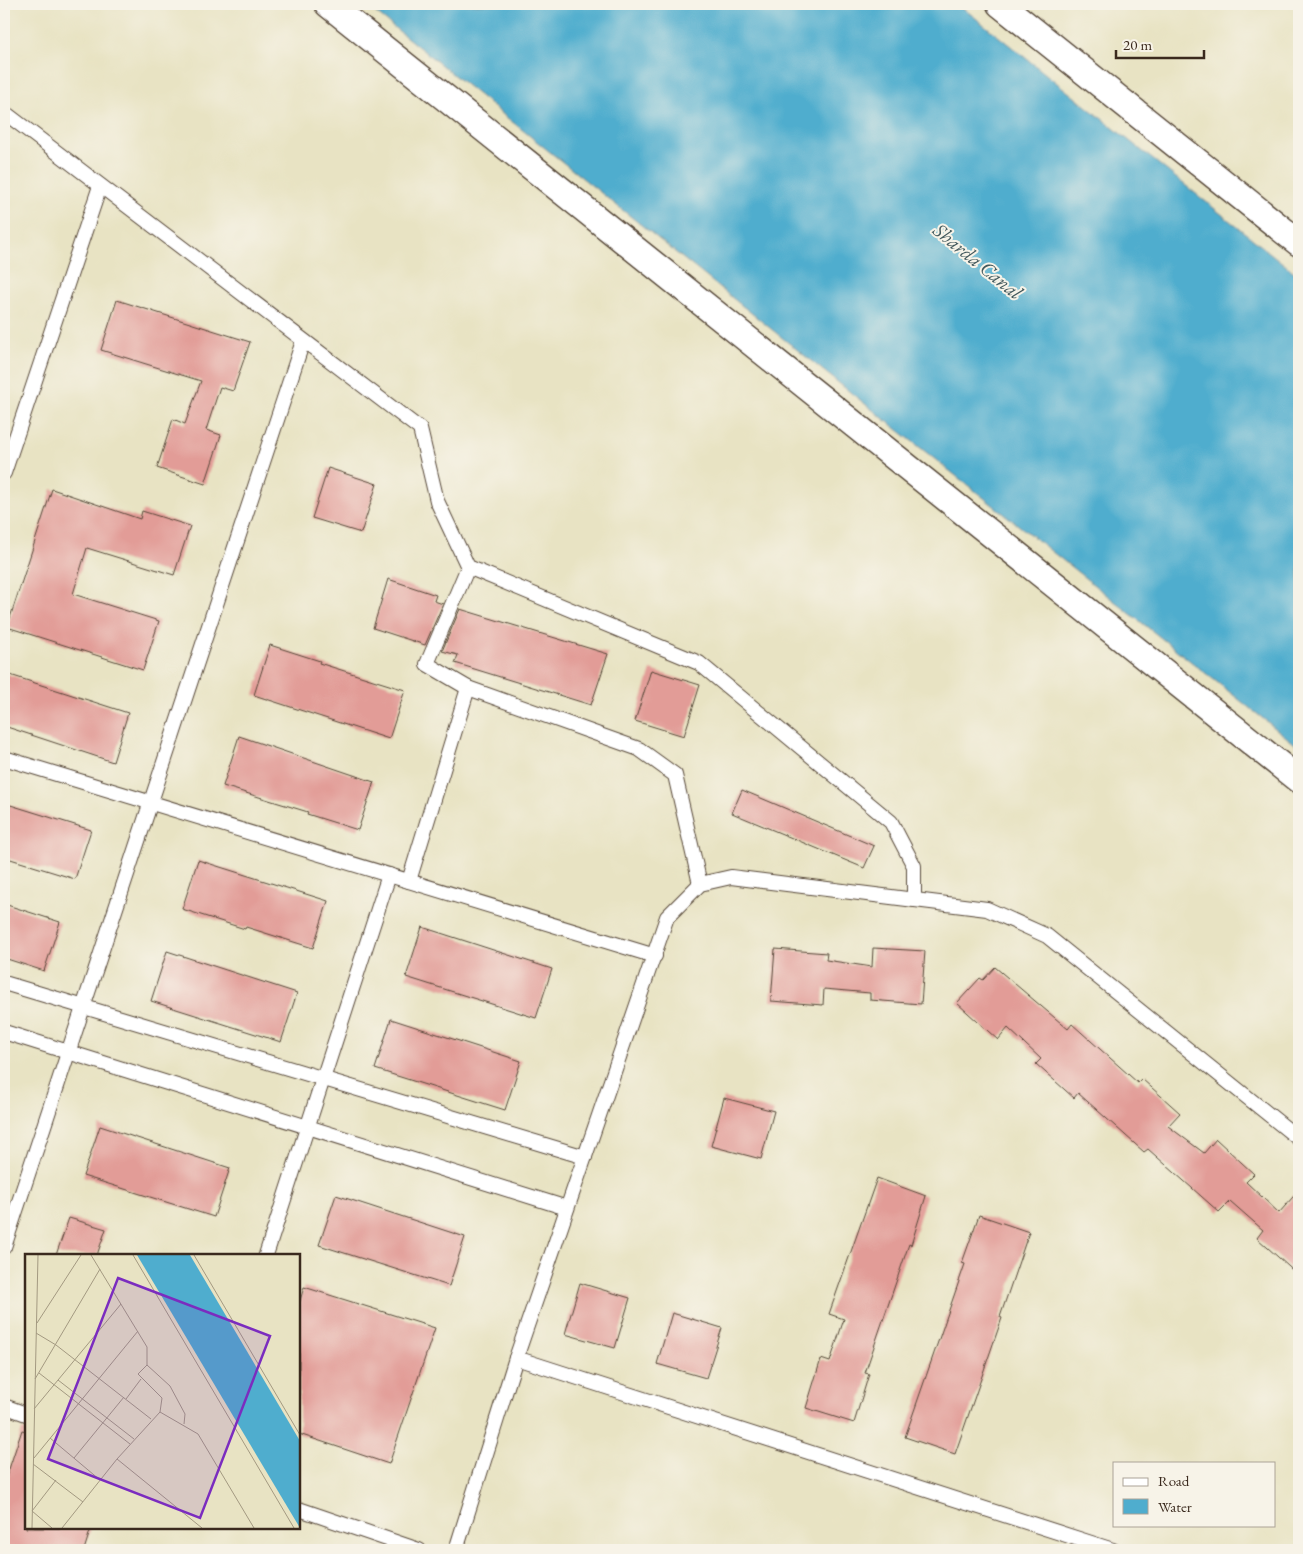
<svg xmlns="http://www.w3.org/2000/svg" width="1303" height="1554" font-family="'EB Garamond',serif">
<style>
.water{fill:#4fadce;stroke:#456c76}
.building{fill:#e29c97}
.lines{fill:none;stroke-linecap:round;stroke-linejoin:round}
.service-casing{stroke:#554637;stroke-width:16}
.minor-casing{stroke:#554637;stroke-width:29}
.service{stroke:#fff;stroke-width:14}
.minor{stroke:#fff;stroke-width:26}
.labels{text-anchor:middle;stroke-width:4;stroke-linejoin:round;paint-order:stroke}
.water-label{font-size:20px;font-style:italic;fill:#42585c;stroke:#f7f3e8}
.inset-road{fill:none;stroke:#a39981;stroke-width:1}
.view{fill:#7b2cbf;fill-opacity:0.15;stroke:#7b2cbf;stroke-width:2.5}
.inset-edge{fill:none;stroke:#3b2a1e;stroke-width:2.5}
</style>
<rect width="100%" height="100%" fill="#f7f3e8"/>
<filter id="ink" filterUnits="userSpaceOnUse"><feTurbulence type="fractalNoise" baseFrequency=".02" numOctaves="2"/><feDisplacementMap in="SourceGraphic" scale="10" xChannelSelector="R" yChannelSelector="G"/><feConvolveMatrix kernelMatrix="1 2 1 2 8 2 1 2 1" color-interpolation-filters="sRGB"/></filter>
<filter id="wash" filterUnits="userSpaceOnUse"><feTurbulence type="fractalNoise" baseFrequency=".0096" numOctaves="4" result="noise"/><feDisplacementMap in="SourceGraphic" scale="20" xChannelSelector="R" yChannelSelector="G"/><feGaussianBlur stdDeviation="1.12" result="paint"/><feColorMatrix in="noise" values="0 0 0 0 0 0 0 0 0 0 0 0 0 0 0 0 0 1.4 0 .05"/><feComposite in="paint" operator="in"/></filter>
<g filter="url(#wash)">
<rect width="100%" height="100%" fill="#e8e3c3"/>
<path class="water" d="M365,4H958L1299,276V747L855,396Z"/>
<g id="blocks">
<g class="building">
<path d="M117,300L250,342L233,391L220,387L206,430L221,435L205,484L157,468L173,419L185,424L201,381L101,350Z"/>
<path d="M328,468L377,484L361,533L312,518Z"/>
<path d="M52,489L140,519L142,511L190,526L174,575L87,548L73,594L159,621L143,670L7,627Z"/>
<path d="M388,579L436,595L434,601L443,604L425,645L373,628Z"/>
<path d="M460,609L608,654L591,705L455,663L458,655L442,651Z"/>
<path d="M270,645L320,661L319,663L405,690L389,739L254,695Z"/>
<path d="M651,670L700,685L684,736L635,721Z"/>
<path d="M4,673L128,713L113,762L4,726Z"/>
<path d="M239,736L374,782L358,830L307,814L308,812L223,786Z"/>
<path d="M742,790L874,846L864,868L732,813Z"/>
<path d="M4,803L91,830L75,879L4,857Z"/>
<path d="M198,860L328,901L313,948L246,927L245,929L182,909Z"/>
<path d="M4,904L60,922L44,971L4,958Z"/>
<path d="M422,927L552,969L536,1018L406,977Z"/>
<path d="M873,948L925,951L921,1004L870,1000V993L824,989L823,1005L771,1001L775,949L827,953L826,960L872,967Z"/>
<path d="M167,951L297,993L281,1042L151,1001Z"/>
<path d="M995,967L1068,1029L1072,1024L1138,1083L1142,1079L1180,1113L1168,1126L1204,1153L1216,1139L1254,1174L1246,1182L1279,1213L1299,1190V1276L1257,1238L1263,1230L1230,1201L1219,1212L1148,1149L1144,1152L1078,1093L1074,1098L1036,1064L1041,1059L1008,1028L998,1040L957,1003L980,978L983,980Z"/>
<path d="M391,1019L521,1061L505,1110L375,1069Z"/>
<path d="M724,1098L774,1111L761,1159L711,1146Z"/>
<path d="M100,1126L230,1168L214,1217L83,1176Z"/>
<path d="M877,1178L926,1196L911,1245L909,1244L865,1373L869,1374L854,1423L806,1408L821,1359L830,1362L844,1319L829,1314Z"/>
<path d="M336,1195L465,1237L449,1286L319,1245Z"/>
<path d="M979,1215L1029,1232L1000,1317L1002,1318L955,1454L905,1437L965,1264L962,1263Z"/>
<path d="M69,1218L106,1229L97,1255H56Z"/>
<path d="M580,1283L630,1298L615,1348L565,1334Z"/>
<path d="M304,1287L435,1328L389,1464L299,1434V1304Z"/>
<path d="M672,1313L722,1328L706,1378L657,1364Z"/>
<path d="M22,1430L26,1431V1528H91L84,1550H4V1484Z"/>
</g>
</g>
</g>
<g filter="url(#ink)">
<use href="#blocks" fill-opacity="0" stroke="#554637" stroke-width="1"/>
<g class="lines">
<defs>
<g id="service">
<path d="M4,112L420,429L437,501L468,567L699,663L891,822L914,866V900"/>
<path d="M4,473L100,186"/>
<path d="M468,567L427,664L468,688L639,749L675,775L700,884"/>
<path d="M4,758L655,956"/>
<path d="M409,881L468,688"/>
<path d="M4,983L585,1157"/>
<path d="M4,1032L567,1208"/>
<path d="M4,1247L303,341"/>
<path d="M266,1255L389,875"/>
<path d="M516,1358L1113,1550"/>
<path d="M4,1406L26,1414"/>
<path d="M299,1509L419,1550"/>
<path d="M456,1550L516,1358L667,917L700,884L731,877L987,909L1047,936L1299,1139"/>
</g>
<g id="minor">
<path d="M328,4L1299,780"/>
<path d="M1000,4L1299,243"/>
</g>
</defs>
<use href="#service" class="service-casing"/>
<use href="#minor" class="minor-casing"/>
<use href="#service" class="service"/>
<use href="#minor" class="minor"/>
</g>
</g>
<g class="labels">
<g class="water-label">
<text transform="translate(978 261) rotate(39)" y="7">Sharda Canal</text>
</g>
</g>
<g transform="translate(25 1254)">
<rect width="275" height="275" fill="#e8e3c3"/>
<path d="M112,1H165L275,187V274Z" fill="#4fadce"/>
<path class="inset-road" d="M66,1L122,93V111L145,132L160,160L159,170M108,1L269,274M169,1L275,181M12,69L56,1M11,79L31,91L126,165M122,111L113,120L137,144L135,158M14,119L105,190M10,125L75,15M33,126L109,185M101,145L116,125M9,155L96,50M25,184L75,226M9,204L113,77M49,204L99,143M92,205L177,274M8,210L58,248M7,274L13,1M27,274L7,257L31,226M37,274L92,205L135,158L173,180L229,274"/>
<path class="view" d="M93,24L245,82L175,264L23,205Z"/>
<rect width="275" height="275" class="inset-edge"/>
</g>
<rect width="1303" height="1554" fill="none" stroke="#f7f3e8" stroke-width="20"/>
<rect x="1113" y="1462" width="162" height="65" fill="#f7f3e8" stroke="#aca397"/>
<rect x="1123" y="1478" width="25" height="8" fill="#ffffff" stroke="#aca397"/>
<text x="1158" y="1486" font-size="15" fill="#3b2a1e">Road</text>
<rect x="1123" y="1499" width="25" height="15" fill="#4fadce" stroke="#aca397"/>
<text x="1158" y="1512" font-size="15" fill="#3b2a1e">Water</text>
<path d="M1116 50v8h88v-8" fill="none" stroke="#3b2a1e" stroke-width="2.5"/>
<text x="1123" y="50" font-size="15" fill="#3b2a1e" stroke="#f7f3e8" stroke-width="4" paint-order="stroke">20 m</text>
</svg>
